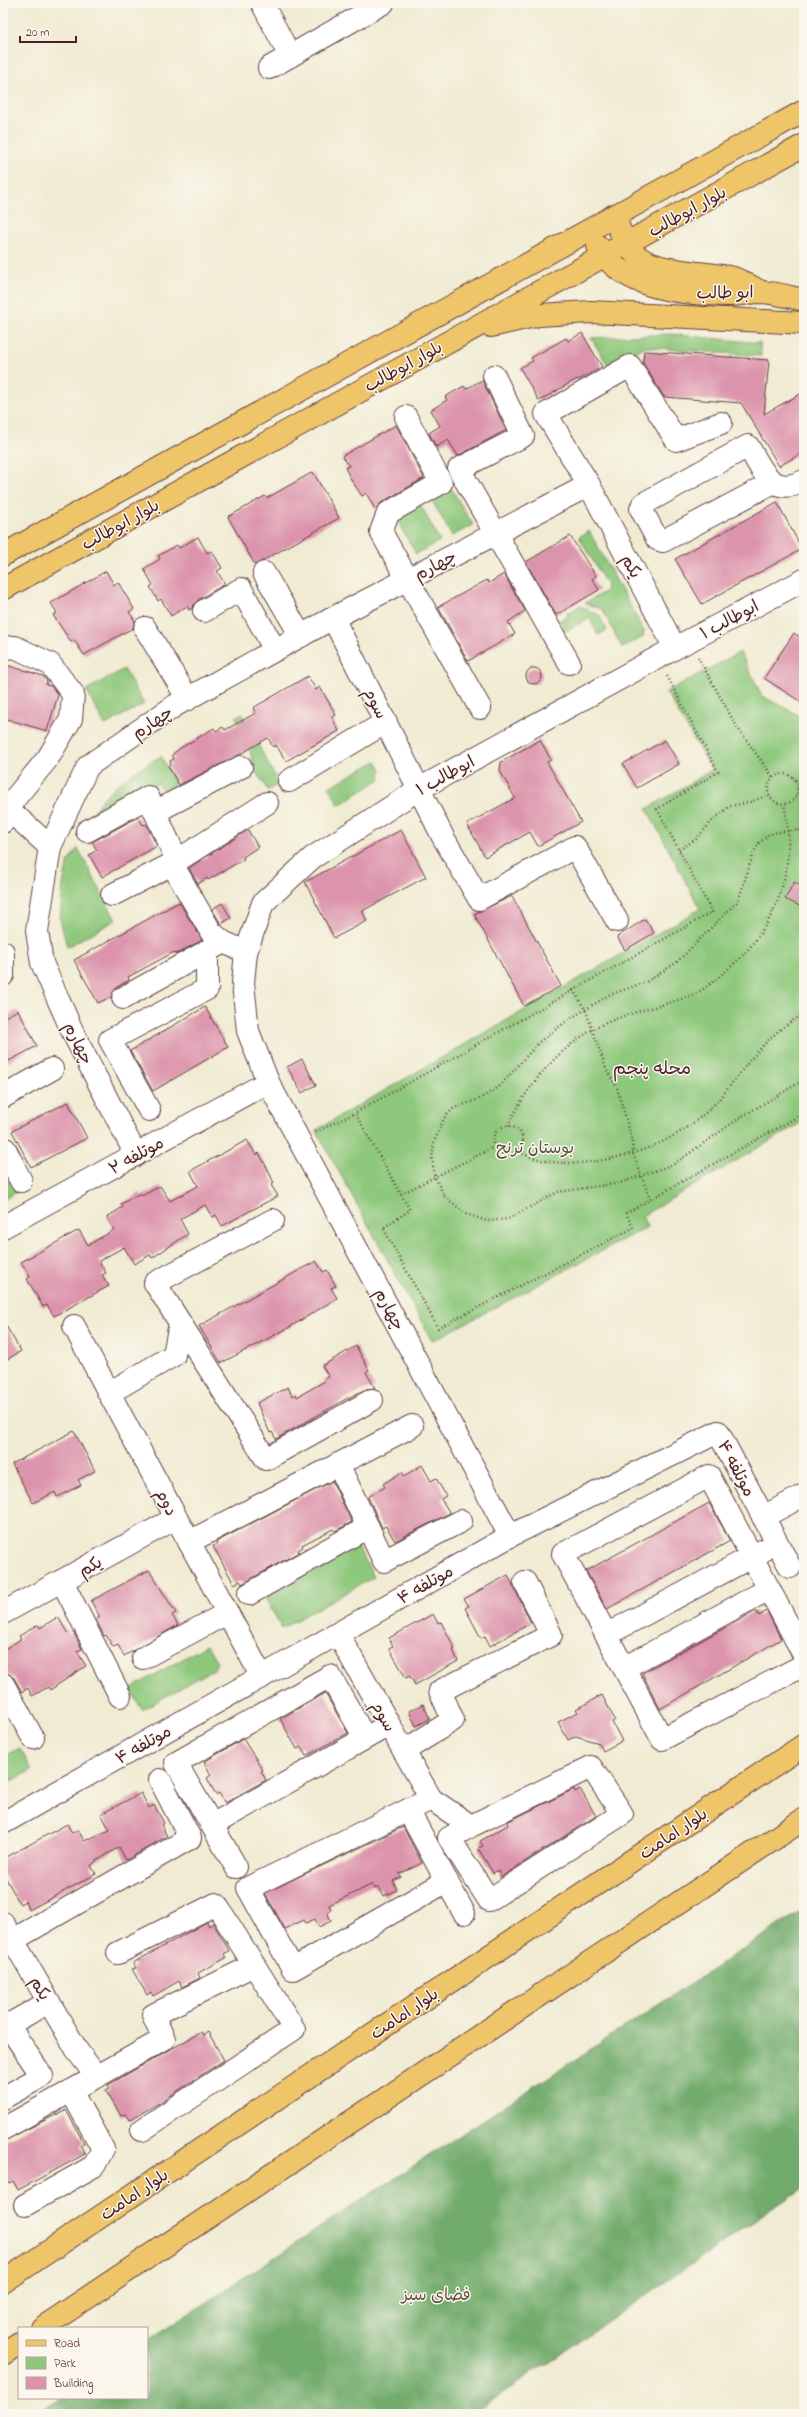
<svg xmlns="http://www.w3.org/2000/svg" width="807" height="2417" font-family="'Indie Flower','Playpen Sans Arabic',sans-serif">
<style>
.green{fill:#8ec87c;stroke:#6c7454}
.forest{fill:#72ac6c;stroke:#5e664c}
.building{fill:#dc94ac}
.lines{fill:none;stroke-linecap:round;stroke-linejoin:round}
.minor-casing{stroke:#633e44;stroke-width:24}
.major-casing{stroke:#633e44;stroke-width:24}
.path{stroke:#633e44;stroke-width:2.5;stroke-dasharray:1 3;stroke-linecap:butt}
.minor{stroke:#fff;stroke-width:22}
.major{stroke:#eec569;stroke-width:22}
.rail{stroke:#4a1f2b;stroke-width:3}
.labels{text-anchor:middle;stroke-width:3;stroke-linejoin:round;paint-order:stroke}
.street-label{font-size:17px;fill:#4a1f2b;stroke:#fbf7ec}
.park-label{font-size:17px;fill:#5e5243;stroke:#fbf7ec}
.neighbourhood-label{font-size:18px;fill:#4a1f2b;stroke:#fbf7ec}
</style>
<rect width="100%" height="100%" fill="#fbf7ec"/>
<filter id="ink" filterUnits="userSpaceOnUse"><feTurbulence type="fractalNoise" baseFrequency=".025" numOctaves="2"/><feDisplacementMap in="SourceGraphic" scale="8" xChannelSelector="R" yChannelSelector="G"/><feConvolveMatrix kernelMatrix="1 2 1 2 8 2 1 2 1" color-interpolation-filters="sRGB"/></filter>
<filter id="wash" filterUnits="userSpaceOnUse"><feTurbulence type="fractalNoise" baseFrequency=".012" numOctaves="4" result="noise"/><feDisplacementMap in="SourceGraphic" scale="16" xChannelSelector="R" yChannelSelector="G"/><feGaussianBlur stdDeviation="0.9" result="paint"/><feColorMatrix in="noise" values="0 0 0 0 0 0 0 0 0 0 0 0 0 0 0 0 0 1.4 0 .05"/><feComposite in="paint" operator="in"/></filter>
<g filter="url(#wash)">
<rect width="100%" height="100%" fill="#f0ebd2"/>
<g class="green">
<path d="M669,334L760,343L761,356L644,347L609,367L591,338Z"/>
<path d="M451,488L473,525L452,536L431,499Z"/>
<path d="M420,504L440,541L416,554L399,524L400,515Z"/>
<path d="M589,531L644,631L643,637L622,648L603,610L585,603L606,591L607,585L579,537Z"/>
<path d="M580,606L599,615L607,630L598,635L589,618L557,636L552,625L568,616L567,613Z"/>
<path d="M740,652L762,696L804,718V1121L642,1216L647,1227L432,1341L316,1130L700,909L647,809L712,770L666,692Z"/>
<path d="M124,669L144,704L105,725L86,690Z"/>
<path d="M242,714L279,784L268,790L254,769L249,746L236,717Z"/>
<path d="M161,756L181,794L168,803L158,783L89,823C101,790 132,773 161,756Z"/>
<path d="M376,761L381,769L380,779L339,805L329,787Z"/>
<path d="M78,848L116,920L67,947L60,919L63,884L68,862Z"/>
<path d="M3,1163L18,1191L3,1200Z"/>
<path d="M357,1546L374,1577L282,1628L265,1598Z"/>
<path d="M207,1645L217,1662L214,1669L142,1710L130,1689Z"/>
<path d="M20,1748L32,1770L3,1786V1757Z"/>
</g>
<path class="forest" d="M804,1909V2187L473,2414H37L61,2398H147V2341Z"/>
<g id="blocks">
<g class="building">
<path d="M582,333L602,367L578,380L577,379L539,401L520,368L533,361L531,358L566,338L568,341Z"/>
<path d="M644,351L769,360L764,414L804,392V452L779,466L741,403L664,397L643,363Z"/>
<path d="M482,380L506,430L458,456L448,440L436,447L429,433L440,426L431,410L447,400L445,397L464,386L466,389Z"/>
<path d="M396,425L424,478L382,502L375,509L366,493L362,496L352,481L345,468L349,466L342,456Z"/>
<path d="M313,472L339,518L255,565L228,517L265,496L267,498Z"/>
<path d="M777,502L802,549L702,604L675,559Z"/>
<path d="M570,536L596,576L592,579L599,590L556,615L526,562Z"/>
<path d="M198,537L207,553L212,551L222,568L217,571L225,584L198,600L192,608L189,610L187,606L171,616L161,599L158,601L150,587L153,585L144,569L160,559L158,556L177,545L179,548Z"/>
<path d="M106,571L114,585L118,582L134,609L129,612L135,621L133,628L84,655L74,640L71,642L53,615L57,613L51,603Z"/>
<path d="M504,574L525,611L508,622L515,634L468,661L438,607L487,580L489,583Z"/>
<path d="M794,633L804,640V704L764,678Z"/>
<path d="M3,664L43,676L47,681L46,685L51,686L58,695L47,731L3,718Z"/>
<circle cx="534" cy="676" r="8"/>
<path d="M308,676L316,690L320,687L336,715L332,717L339,731L286,761L276,745L273,747L268,738L239,755L179,785L168,766L171,764L170,761L174,759L172,755L179,749L214,728L216,731L223,727L225,730L256,713L253,708Z"/>
<path d="M540,740L551,760L547,762L581,822L538,846L530,832L485,857L467,824L515,798L500,771L501,762Z"/>
<path d="M665,740L679,764L637,788L623,764Z"/>
<path d="M138,817L143,825L146,824L157,846L102,877L89,855L97,850L92,842Z"/>
<path d="M248,830L258,847L243,857L244,859L208,880L207,878L198,884L189,868Z"/>
<path d="M401,830L426,877L362,911L367,921L334,938L305,882Z"/>
<path d="M794,882L804,887V908L785,899Z"/>
<path d="M512,896L561,986L524,1006L474,914Z"/>
<path d="M179,902L202,940L176,954L174,952L128,977L129,980L117,987L111,997L98,1003L74,960Z"/>
<path d="M222,903L231,918L221,924L212,909Z"/>
<path d="M645,919L654,933L625,950L617,937Z"/>
<path d="M205,1007L228,1047L153,1091L130,1051Z"/>
<path d="M18,1010L37,1046L3,1064V1018Z"/>
<path d="M302,1059L316,1085L302,1093L287,1067Z"/>
<path d="M68,1102L87,1138L31,1167L12,1131Z"/>
<path d="M247,1140L256,1155L259,1153L266,1166L274,1183L271,1185L278,1196L222,1226L216,1215L212,1217L205,1205L180,1219L188,1234L152,1258L150,1255L134,1264L124,1247L99,1261L106,1273L102,1275L109,1286L54,1316L47,1305L43,1307L27,1279L30,1277L21,1262L79,1230L88,1245L114,1230L107,1217L123,1207L121,1204L140,1193L142,1196L160,1186L170,1201L198,1186L190,1171Z"/>
<path d="M316,1261L323,1272L327,1270L336,1286L331,1288L337,1298L290,1327L221,1363L199,1326Z"/>
<path d="M3,1321L21,1351L3,1362Z"/>
<path d="M356,1346L369,1370L366,1372L375,1388L366,1389L346,1399L276,1439L272,1432L270,1433L257,1403L288,1387L292,1396L296,1394L297,1397L325,1381L324,1379L329,1377L322,1366Z"/>
<path d="M74,1431L95,1471L78,1480L81,1485L57,1497L55,1492L33,1503L12,1464Z"/>
<path d="M422,1465L431,1481L436,1478L446,1496L441,1499L450,1513L395,1541L386,1526L382,1528L368,1497L385,1487L383,1484L402,1472L404,1476Z"/>
<path d="M332,1481L352,1522L335,1531L333,1529L302,1545L303,1547L298,1550L299,1552L242,1584L240,1581L234,1584L213,1546L217,1544L216,1542Z"/>
<path d="M709,1503L730,1541L607,1609L586,1571Z"/>
<path d="M149,1570L176,1613L172,1615L178,1625L124,1656L118,1645L113,1647L106,1635L104,1636L96,1620L100,1617L91,1601Z"/>
<path d="M508,1575L531,1623L490,1646L485,1636L481,1638L465,1608L469,1606L464,1599Z"/>
<path d="M756,1611L759,1616L767,1611L781,1639L660,1709L642,1673Z"/>
<path d="M433,1614L438,1623L441,1622L455,1649L453,1650L458,1661L415,1685L410,1676L406,1678L389,1648L393,1646L389,1638Z"/>
<path d="M58,1617L68,1634L72,1631L74,1633L82,1649L77,1651L86,1666L50,1690L48,1687L32,1696L28,1688L22,1692L14,1678L3,1672V1650L21,1639L19,1636L38,1625L40,1628Z"/>
<path d="M325,1693L348,1733L306,1756L301,1747L297,1749L280,1719Z"/>
<path d="M602,1695L615,1720L612,1722L622,1741L603,1751L599,1743L576,1736L568,1740L558,1722L578,1712L576,1709Z"/>
<path d="M423,1704L430,1719L416,1726L409,1711Z"/>
<path d="M243,1739L263,1770L261,1771L266,1780L225,1803L219,1793L216,1795L207,1778L211,1775L204,1762Z"/>
<path d="M574,1789L575,1792L580,1789L596,1816L501,1877L498,1870L493,1873L478,1848L483,1846L480,1841L508,1825L507,1822Z"/>
<path d="M141,1793L149,1808L154,1805L164,1823L161,1825L167,1836L126,1860L119,1847L95,1862L91,1866L96,1874L29,1910L25,1901L20,1904L3,1873V1859L67,1824L72,1833L78,1830L84,1841L110,1830L101,1814Z"/>
<path d="M403,1827L422,1863L399,1874L401,1877L393,1881L397,1890L384,1896L379,1887L375,1889L373,1884L329,1905L331,1910L327,1912L331,1921L319,1927L315,1919L306,1923L304,1920L285,1929L265,1893Z"/>
<path d="M207,1922L209,1926L213,1923L229,1951L224,1954L226,1958L198,1973L200,1978L182,1987L179,1981L153,1996L151,1992L147,1995L132,1969L136,1968L133,1963Z"/>
<path d="M201,2032L203,2035L208,2032L224,2060L161,2102L129,2120L125,2114L121,2116L106,2091L110,2089L108,2085Z"/>
<path d="M66,2110L84,2143L80,2145L85,2154L18,2190L13,2181L9,2183L3,2173V2141Z"/>
</g>
</g>
</g>
<g filter="url(#ink)">
<use href="#blocks" fill-opacity="0" stroke="#633e44" stroke-width="1"/>
<g class="lines">
<defs>
<g id="minor">
<path d="M262,3L290,56"/>
<path d="M269,68L383,3"/>
<path d="M494,376L523,436L459,469L569,663"/>
<path d="M406,417L441,483L388,513L381,532L480,708"/>
<path d="M772,483L663,541L657,539L641,509L643,504L748,446C763,470 770,497 804,481"/>
<path d="M264,573L301,636"/>
<path d="M204,611L241,589L275,650"/>
<path d="M333,618L443,837L479,899L575,847L617,921"/>
<path d="M145,628L188,699"/>
<path d="M3,648L15,647L50,664L73,694L71,719L48,758L7,808L3,822"/>
<path d="M675,648L589,485L546,414L630,366L676,440L721,423"/>
<path d="M289,781L386,722"/>
<path d="M7,808L50,847"/>
<path d="M155,812L241,767"/>
<path d="M87,831L148,797L177,860"/>
<path d="M172,864L267,803"/>
<path d="M112,895L172,864L211,932L223,942L246,952"/>
<path d="M3,952V975"/>
<path d="M123,998L218,945"/>
<path d="M3,1097L52,1069"/>
<path d="M149,1110L110,1040L207,989V951"/>
<path d="M5,1149L21,1181"/>
<path d="M136,1155L74,1035L42,963L37,931L50,847L88,766L176,705L333,618L589,485"/>
<path d="M273,1220L155,1283L266,1459L372,1400"/>
<path d="M3,1227L268,1082"/>
<path d="M180,1323L174,1355L109,1393L262,1677"/>
<path d="M74,1326L109,1393"/>
<path d="M338,1464L384,1561L461,1521"/>
<path d="M763,1517L804,1495"/>
<path d="M510,1536L268,1082L248,1031L243,983L246,952L263,903L312,858L419,789L675,648L804,580"/>
<path d="M189,1542L412,1426"/>
<path d="M62,1581L120,1696"/>
<path d="M249,1594L368,1527"/>
<path d="M3,1613L176,1518"/>
<path d="M338,1634L431,1799L471,1826L591,1767L622,1814L489,1900L449,1838L471,1826"/>
<path d="M606,1635L764,1550"/>
<path d="M804,1655L709,1476L563,1554L662,1739L804,1665"/>
<path d="M143,1658L227,1613"/>
<path d="M624,1668L769,1589"/>
<path d="M3,1684L33,1738"/>
<path d="M404,1751L453,1720L440,1691L551,1635L525,1582"/>
<path d="M431,1799L248,1888L293,1969L447,1881"/>
<path d="M408,1810L464,1913"/>
<path d="M3,1823L510,1536L718,1432L790,1567"/>
<path d="M212,1825L378,1731"/>
<path d="M236,1867L176,1763L330,1676L365,1738"/>
<path d="M3,1923L78,2052L97,2077"/>
<path d="M13,1940L190,1838L160,1780"/>
<path d="M118,1953L216,1904L294,2029L142,2130"/>
<path d="M3,2098L42,2076L8,2025L49,2002"/>
<path d="M3,2129L164,2039L153,2015L254,1965"/>
<path d="M25,2205L94,2166L103,2149L71,2091"/>
</g>
<g id="major">
<path d="M613,216C620,230 627,249 640,258C661,273 707,272 733,278C742,281 752,287 761,292"/>
<path d="M598,246C623,290 683,294 729,295C740,295 751,292 762,292C776,293 790,297 804,300"/>
<path d="M491,326L539,315L591,312L804,323"/>
<path d="M3,555L804,111"/>
<path d="M3,589L804,145"/>
<path d="M3,2282L804,1745"/>
<path d="M42,2328L804,1819"/>
<path d="M3,2354L19,2343"/>
</g>
</defs>
<use href="#minor" class="minor-casing"/>
<use href="#major" class="major-casing"/>
<g class="path">
<path d="M698,657L737,727L773,777"/>
<path d="M667,676L718,772L657,809L712,912L355,1113L410,1210L383,1228L438,1328L633,1228L626,1213L804,1113"/>
<circle cx="783" cy="789" r="15"/>
<path d="M795,780L804,775"/>
<path d="M804,830L778,832L768,835L759,843L754,852L738,901L676,963L646,982L609,995L568,1020L539,1042L499,1087L479,1099L454,1108L444,1118L434,1142L432,1159L435,1177L444,1196L466,1214L487,1221L508,1219L558,1192L620,1183L674,1164L741,1117L804,1080"/>
<path d="M679,850L696,839L713,820L730,806L750,802L769,795"/>
<path d="M573,990L585,1009L607,1071L617,1088L631,1136L633,1153L650,1199"/>
<circle cx="508" cy="1141" r="15"/>
<path d="M508,1126C526,1087 555,1052 592,1030C623,1012 659,1008 692,995C704,990 716,980 726,971C777,928 798,869 784,804"/>
<path d="M316,1132L355,1113"/>
<path d="M519,1152C545,1165 575,1165 603,1160C651,1152 694,1131 725,1092C749,1062 769,1032 804,1014"/>
<path d="M401,1194L494,1147"/>
</g>
<use href="#minor" class="minor"/>
<use href="#major" class="major"/>
<path class="rail" d="M803,2414L804,2413"/>
</g>
</g>
<g class="labels">
<g class="street-label">
<text transform="translate(687 211) rotate(-29)" y="6">بلوار ابوطالب</text>
<text transform="translate(725 292) rotate(-1)" y="6">ابو طالب</text>
<text transform="translate(403 366) rotate(-29)" y="6">بلوار ابوطالب</text>
<text transform="translate(120 524) rotate(-29)" y="6">بلوار ابوطالب</text>
<text transform="translate(435 565) rotate(-28)" y="6">چهارم</text>
<text transform="translate(632 566) rotate(62)" y="6">یکم</text>
<text transform="translate(729 619) rotate(-28)" y="6">ابوطالب ۱</text>
<text transform="translate(376 703) rotate(63)" y="6">سوم</text>
<text transform="translate(152 722) rotate(-34)" y="6">چهارم</text>
<text transform="translate(445 775) rotate(-29)" y="6">ابوطالب ۱</text>
<text transform="translate(79 1043) rotate(64)" y="6">چهارم</text>
<text transform="translate(136 1155) rotate(-29)" y="6">موتلفه ۲</text>
<text transform="translate(390 1309) rotate(62)" y="6">چهارم</text>
<text transform="translate(737 1468) rotate(62)" y="6">موتلفه ۴</text>
<text transform="translate(167 1502) rotate(62)" y="6">دوم</text>
<text transform="translate(90 1566) rotate(-29)" y="6">یکم</text>
<text transform="translate(425 1584) rotate(-30)" y="6">موتلفه ۴</text>
<text transform="translate(384 1716) rotate(60)" y="6">سوم</text>
<text transform="translate(143 1744) rotate(-30)" y="6">موتلفه ۴</text>
<text transform="translate(673 1833) rotate(-34)" y="6">بلوار امامت</text>
<text transform="translate(41 1988) rotate(60)" y="6">یکم</text>
<text transform="translate(404 2013) rotate(-34)" y="6">بلوار امامت</text>
<text transform="translate(134 2194) rotate(-34)" y="6">بلوار امامت</text>
</g>
<g class="park-label">
<text x="535" y="1153">بوستان ترنج</text>
<text x="436" y="2300">فضای سبز</text>
</g>
<g class="neighbourhood-label">
<text x="652" y="1074">محله پنجم</text>
</g>
</g>
<rect width="807" height="2417" fill="none" stroke="#fbf7ec" stroke-width="16"/>
<rect x="18" y="2327" width="130" height="72" fill="#fbf7ec" stroke="#b4a19f"/>
<rect x="26" y="2340" width="20" height="6" fill="#eec569" stroke="#b4a19f"/>
<text x="54" y="2347" font-size="12" fill="#4a1f2b">Road</text>
<rect x="26" y="2357" width="20" height="12" fill="#8ec87c" stroke="#b4a19f"/>
<text x="54" y="2367" font-size="12" fill="#4a1f2b">Park</text>
<rect x="26" y="2377" width="20" height="12" fill="#dc94ac" stroke="#b4a19f"/>
<text x="54" y="2387" font-size="12" fill="#4a1f2b">Building</text>
<path d="M20 36v6h56v-6" fill="none" stroke="#4a1f2b" stroke-width="2"/>
<text x="26" y="36" font-size="12" fill="#4a1f2b" stroke="#fbf7ec" stroke-width="3" paint-order="stroke">20 m</text>
</svg>
